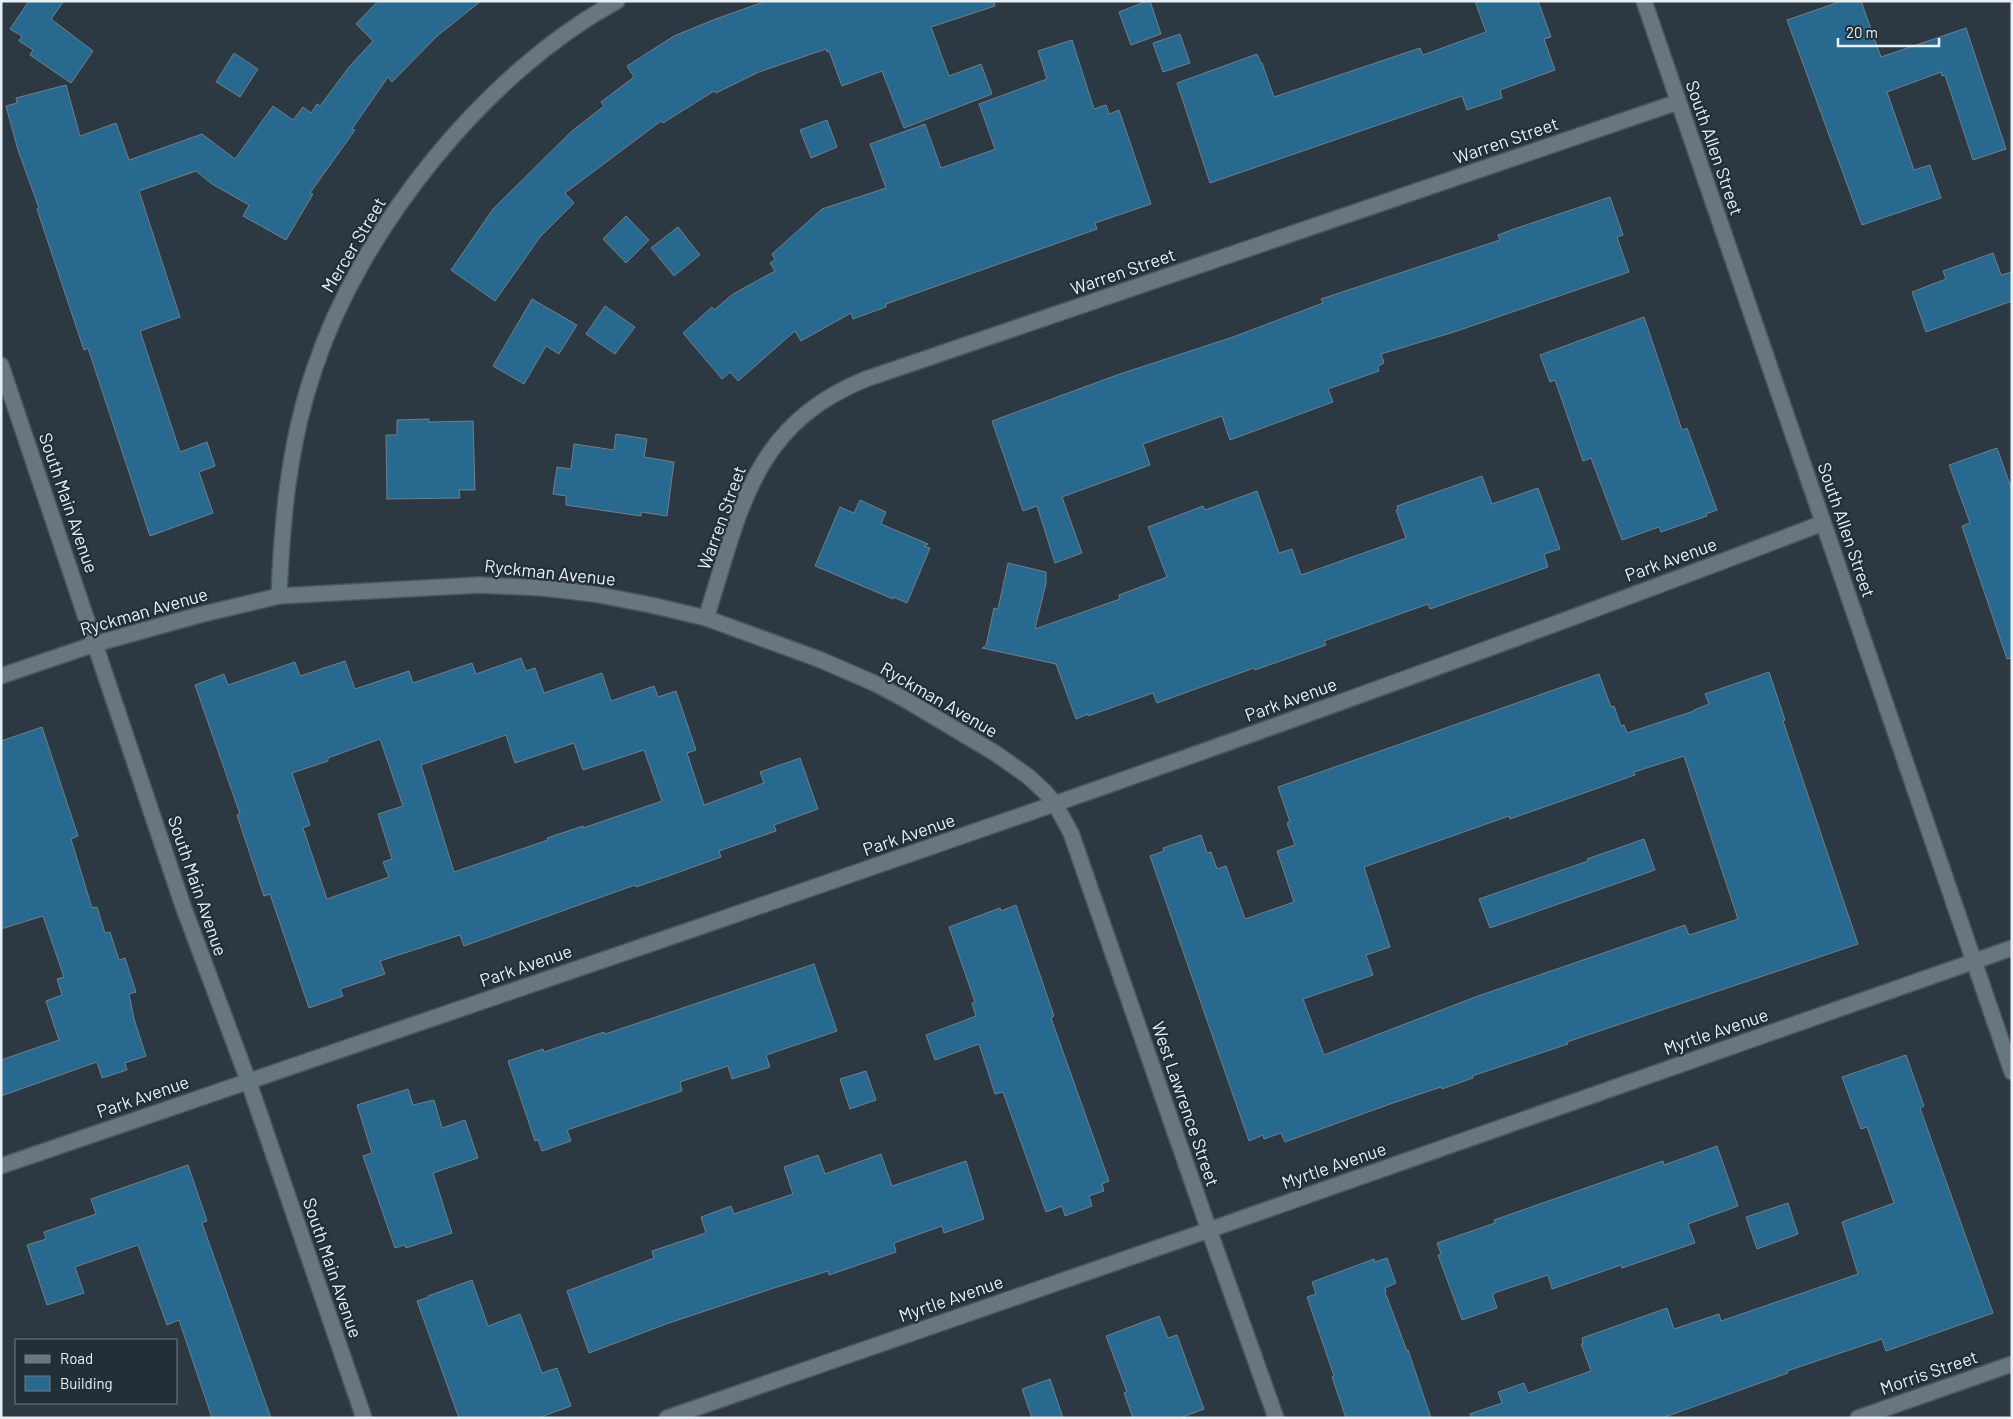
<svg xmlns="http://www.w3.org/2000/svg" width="2013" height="1419" font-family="Barlow,sans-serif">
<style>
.building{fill:#286990;stroke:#707f89;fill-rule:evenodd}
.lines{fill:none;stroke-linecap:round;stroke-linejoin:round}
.street-casing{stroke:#4c565e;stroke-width:18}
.secondary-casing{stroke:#4c565e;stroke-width:18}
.street{stroke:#687680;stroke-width:15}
.secondary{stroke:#687680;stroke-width:15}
.labels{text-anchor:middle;stroke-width:4.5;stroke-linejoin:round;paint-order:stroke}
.street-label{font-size:18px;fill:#e8f0f5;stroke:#232f38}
</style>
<rect width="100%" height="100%" fill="#2d3942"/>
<g class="building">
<path d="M29,1H64L51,19L93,51L71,83L30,55L33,50L19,41L22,36L10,29Z"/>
<path d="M378,1H481L437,36L392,82L388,77L352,129L355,130L310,193L313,194L286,240L243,216L249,205L212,184L196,171L139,191L180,317L140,331L180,452L207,442L215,466L199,472L213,513L150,536L88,348L84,350L37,209L39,208L18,150L6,106L17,103L16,98L66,85L80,136L116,123L129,160L202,134L235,159L273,106L293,120L303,107L311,113L317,104L320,106L349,67L373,41L356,24Z"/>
<path d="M766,1H994L995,6L931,27L949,76L981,64L992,94L904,128L882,71L842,86L829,51L827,52L826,49L759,72L716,93L714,91L663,123L661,121L565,193L574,203L540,237L495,301L451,270L493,209L572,131L604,106L601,102L634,77L627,66L674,36L713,20Z"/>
<path d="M1147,1H1150L1161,34L1131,45L1119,12Z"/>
<path d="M1475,1H1538L1551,37L1544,39L1555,70L1500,90L1502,98L1467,110L1462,96L1210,183L1177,83L1257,54L1261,63H1262L1274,97L1420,48L1423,55L1486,32Z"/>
<path d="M1842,1H1861L1881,57L1966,28L2006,149L1973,160L1945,75L1942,76L1941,72L1887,92L1914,170L1930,165L1941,198L1862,225L1787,20Z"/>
<path d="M1180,34L1190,63L1163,72L1153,43Z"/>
<path d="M1072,40L1094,109L1106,105L1109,114L1119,110L1151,204L1095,223L1097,229L886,304V307L853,319L851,313L801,341L795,331L738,381L730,372L722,379L683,333L712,307L714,310L733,294L775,271L770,263L775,260L772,254L822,209L886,188L870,144L925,124L941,168L993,150L995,149L979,104L1047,79L1038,51Z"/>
<path d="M234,53L258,69L240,97L216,82Z"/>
<path d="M827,120L837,147L811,158L800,130Z"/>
<path d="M1610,197L1623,235L1617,237L1629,272L1454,332L1381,354L1384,363L1378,366L1379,371L1328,389L1333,402L1230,440L1222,416L1143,444L1150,465L1062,497L1082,553L1055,563L1037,506L1023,511L992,421L1117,375L1233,337L1323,303L1321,299L1500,240L1498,235L1514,229Z"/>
<path d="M626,216L649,240L626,263L603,239Z"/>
<path d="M678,227L700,255L674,276L651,248Z"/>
<path d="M1993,253L2001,275L2012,272V301L1926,332L1912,292L1946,279L1943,271Z"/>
<path d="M532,299L577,325L559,354L546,346L524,384L493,366Z"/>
<path d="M605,306L635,327L615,354L586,334Z"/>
<path d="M1644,317L1682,430L1687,428L1717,510L1706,514L1707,516L1661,532L1659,527L1622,540L1591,458L1583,461L1555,380L1550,382L1540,355Z"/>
<path d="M429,419V422L473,421L475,490H459L460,498L387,499L386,435H397V420Z"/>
<path d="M616,434L647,439L644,457L674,462L667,516L641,512V516L566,505V496L553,494L557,467L571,469L574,444L614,450Z"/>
<path d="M1997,448L2012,490V658L2007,659L1962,526L1970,523L1949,465Z"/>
<path d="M1482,476L1492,504L1538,488L1560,549L1544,554L1548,567L1430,609L1428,604L1324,641L1326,645L1255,670L1254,668L1157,703L1153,693L1088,716V714L1076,719L1056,664L982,648L986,646L994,608L998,609L1008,563L1046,572V583L1035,629L1120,599L1119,595L1167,577L1148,527L1203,506L1205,510L1257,491L1279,553L1292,549L1301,575L1406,538L1396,510L1398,509L1397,506Z"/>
<path d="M860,500L886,512L881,524L928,544L924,546L930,548L907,603L893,597V599L815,566L840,507L854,513Z"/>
<path d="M521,658L526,671L535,668L544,693L602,673L611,701L654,686L658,697L676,691L696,750L687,753L704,805L764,783L760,772L800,758L818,809L774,825L776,831L719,851L721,857L671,875L636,887L635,885L464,946L460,935L380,961L385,974L340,989L343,996L309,1008L270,894L264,896L237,815L240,814L195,685L224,674L228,685L295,662L300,676L345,661L355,689L409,671L413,683L472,663L476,674ZM506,735L515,763L574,743L583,770L644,750L662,801L583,828V826L547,838L548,840L454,872L421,765ZM380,739L403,806L378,814L392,859L383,862L389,877L327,899L303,828L310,825L292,773L328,761V758Z"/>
<path d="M1769,672L1785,720L1783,721L1858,944L1632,1020L1567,1042L1568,1044L1472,1076L1473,1078L1442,1089L1441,1087L1393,1103L1285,1142L1281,1133L1264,1139L1263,1135L1249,1141L1150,856L1164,851L1163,848L1201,835L1207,853L1211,852L1217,869L1226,866L1245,919L1294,902L1277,851L1295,845L1287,823L1290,822L1278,787L1599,674L1611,707L1614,706L1621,726L1624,725L1627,733L1694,711V710L1709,704L1705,694ZM1684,756L1738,919L1689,935L1685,925L1478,996L1324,1055L1303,999L1373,975L1366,955L1390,947L1364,867L1509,816L1510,819L1635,775L1634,772Z"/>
<path d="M42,727L78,836L71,839L92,908L97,907L105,933L110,932L119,960L125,958L136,992L129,994L134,1019L146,1056L125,1063L127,1070L102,1078L97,1062L1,1096V1060L59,1040L46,1001L62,995L57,979L64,977L43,916L1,929V741Z"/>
<path d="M1644,839L1655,870L1490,928L1479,899L1588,861L1587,859Z"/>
<path d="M1016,905L1054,1016L1051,1018L1109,1181L1102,1184L1104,1191L1089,1196L1092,1206L1065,1216L1062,1206L1046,1212L1003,1092L995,1094L979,1044L935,1060L926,1035L976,1016L972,1003L975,1002L949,927L1000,908L1001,911Z"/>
<path d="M814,964L837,1031L766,1055L770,1067L732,1079L728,1066L680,1082L682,1091L567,1130L571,1141L542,1151L538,1140L535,1141L508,1061L543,1049L544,1052L604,1032L605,1034Z"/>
<path d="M1906,1055L1924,1106L1920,1108L1993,1313L1886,1351L1882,1339L1787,1371L1788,1373L1662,1418H1471L1470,1414L1502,1403L1498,1392L1524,1383L1528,1393L1591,1371L1581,1344H1583L1582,1338L1667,1308L1674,1329L1719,1314L1721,1321L1858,1274L1842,1222L1894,1203L1867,1127L1861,1129L1842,1077Z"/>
<path d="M866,1071L876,1100L850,1109L840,1079Z"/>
<path d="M408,1089L413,1105L434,1100L442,1128L465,1120L478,1158L433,1173L452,1233L406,1248L405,1245L395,1248L363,1156L372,1153L357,1105Z"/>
<path d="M1717,1146L1738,1206L1688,1224L1695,1243L1622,1268L1621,1265L1552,1289L1548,1275L1494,1293L1493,1296L1497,1308L1462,1320L1438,1255L1441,1254L1437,1243L1495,1223L1494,1220L1663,1161L1664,1165Z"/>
<path d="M881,1154L892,1186L966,1161L984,1219L944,1233L942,1226L894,1243L896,1252L829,1275L828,1271L771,1289L669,1323L589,1353L567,1291L654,1258L652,1251L706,1233L701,1217L731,1206L734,1214L793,1194L784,1167L818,1155L825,1174Z"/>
<path d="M188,1165L207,1221L202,1223L271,1418H212L179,1320L167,1325L138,1245L75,1267L84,1293L47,1305L27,1245L46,1239L44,1232L96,1214L91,1199Z"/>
<path d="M1788,1203L1798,1234L1757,1249L1746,1217Z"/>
<path d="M1387,1258L1396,1283L1385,1288L1386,1291L1385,1292L1407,1351L1408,1350L1431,1418H1346L1332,1377L1334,1376L1307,1297L1316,1294L1312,1282L1374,1259L1375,1262Z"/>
<path d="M472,1280L488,1326L520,1314L542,1373L557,1368L571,1406L538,1418H459L417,1301L429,1297L428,1296Z"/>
<path d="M1159,1316L1168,1338L1177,1335L1204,1409L1180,1418H1133L1124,1393L1127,1392L1106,1336Z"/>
<path d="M1050,1379L1063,1418H1032L1022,1389Z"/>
</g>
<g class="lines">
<defs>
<g id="street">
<path d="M1644,1L2012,1072"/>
<path d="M279,596C282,520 289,443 314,370C360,229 486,72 617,1"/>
<path d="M706,618C740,513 751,425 866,379L1678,102"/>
<path d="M1,676L95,644L199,615L279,596L479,585L543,588L594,594L651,605L706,618L821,660L874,683L906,700L995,753L1029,777L1045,792L1055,804L1071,833L1209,1230L1276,1418"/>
<path d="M1,1166C353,1043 706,927 1057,803C1314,713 1570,620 1823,523"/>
<path d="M667,1418L1209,1230L2012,948"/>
<path d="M1858,1418L2012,1364"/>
</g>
<path id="secondary" d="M1,365L183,906L248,1080L364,1418"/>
</defs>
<use href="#street" class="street-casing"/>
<use href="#secondary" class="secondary-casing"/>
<use href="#street" class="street"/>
<use href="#secondary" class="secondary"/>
</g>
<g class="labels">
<g class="street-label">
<text transform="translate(1506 141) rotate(-19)" y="6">Warren Street</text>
<text transform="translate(1714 148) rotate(71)" y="6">South Allen Street</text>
<text transform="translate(354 245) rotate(-59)" y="6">Mercer Street</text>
<text transform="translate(1123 272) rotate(-19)" y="6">Warren Street</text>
<text transform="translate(68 503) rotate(71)" y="6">South Main Avenue</text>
<text transform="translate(722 518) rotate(-70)" y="6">Warren Street</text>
<text transform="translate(1846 530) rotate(71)" y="6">South Allen Street</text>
<text transform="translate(1671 560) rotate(-20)" y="6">Park Avenue</text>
<text transform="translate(550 573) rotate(6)" y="6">Ryckman Avenue</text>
<text transform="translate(144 612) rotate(-16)" y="6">Ryckman Avenue</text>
<text transform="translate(939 700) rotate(30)" y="6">Ryckman Avenue</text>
<text transform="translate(1291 700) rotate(-20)" y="6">Park Avenue</text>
<text transform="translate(909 835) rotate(-19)" y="6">Park Avenue</text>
<text transform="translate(197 886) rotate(71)" y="6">South Main Avenue</text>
<text transform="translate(526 966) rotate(-19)" y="6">Park Avenue</text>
<text transform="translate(1716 1032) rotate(-19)" y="6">Myrtle Avenue</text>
<text transform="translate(143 1097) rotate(-19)" y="6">Park Avenue</text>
<text transform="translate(1185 1104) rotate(71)" y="6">West Lawrence Street</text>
<text transform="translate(1334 1166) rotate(-19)" y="6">Myrtle Avenue</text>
<text transform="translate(332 1268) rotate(71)" y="6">South Main Avenue</text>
<text transform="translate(951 1299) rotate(-19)" y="6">Myrtle Avenue</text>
<text transform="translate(1929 1373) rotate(-19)" y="6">Morris Street</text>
</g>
</g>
<rect width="2013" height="1419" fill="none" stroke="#e8f0f5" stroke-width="5"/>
<rect x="15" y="1339" width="162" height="65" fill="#232f38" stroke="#727c84"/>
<rect x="25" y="1355" width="25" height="8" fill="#687680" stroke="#727c84"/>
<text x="60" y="1364" font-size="15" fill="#e8f0f5">Road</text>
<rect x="25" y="1376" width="25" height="15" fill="#286990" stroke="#727c84"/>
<text x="60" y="1389" font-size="15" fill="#e8f0f5">Building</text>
<path d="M1838 38v8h101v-8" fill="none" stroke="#e8f0f5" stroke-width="2.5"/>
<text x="1846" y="38" font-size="15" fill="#e8f0f5" stroke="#232f38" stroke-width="4" paint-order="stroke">20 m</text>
</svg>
